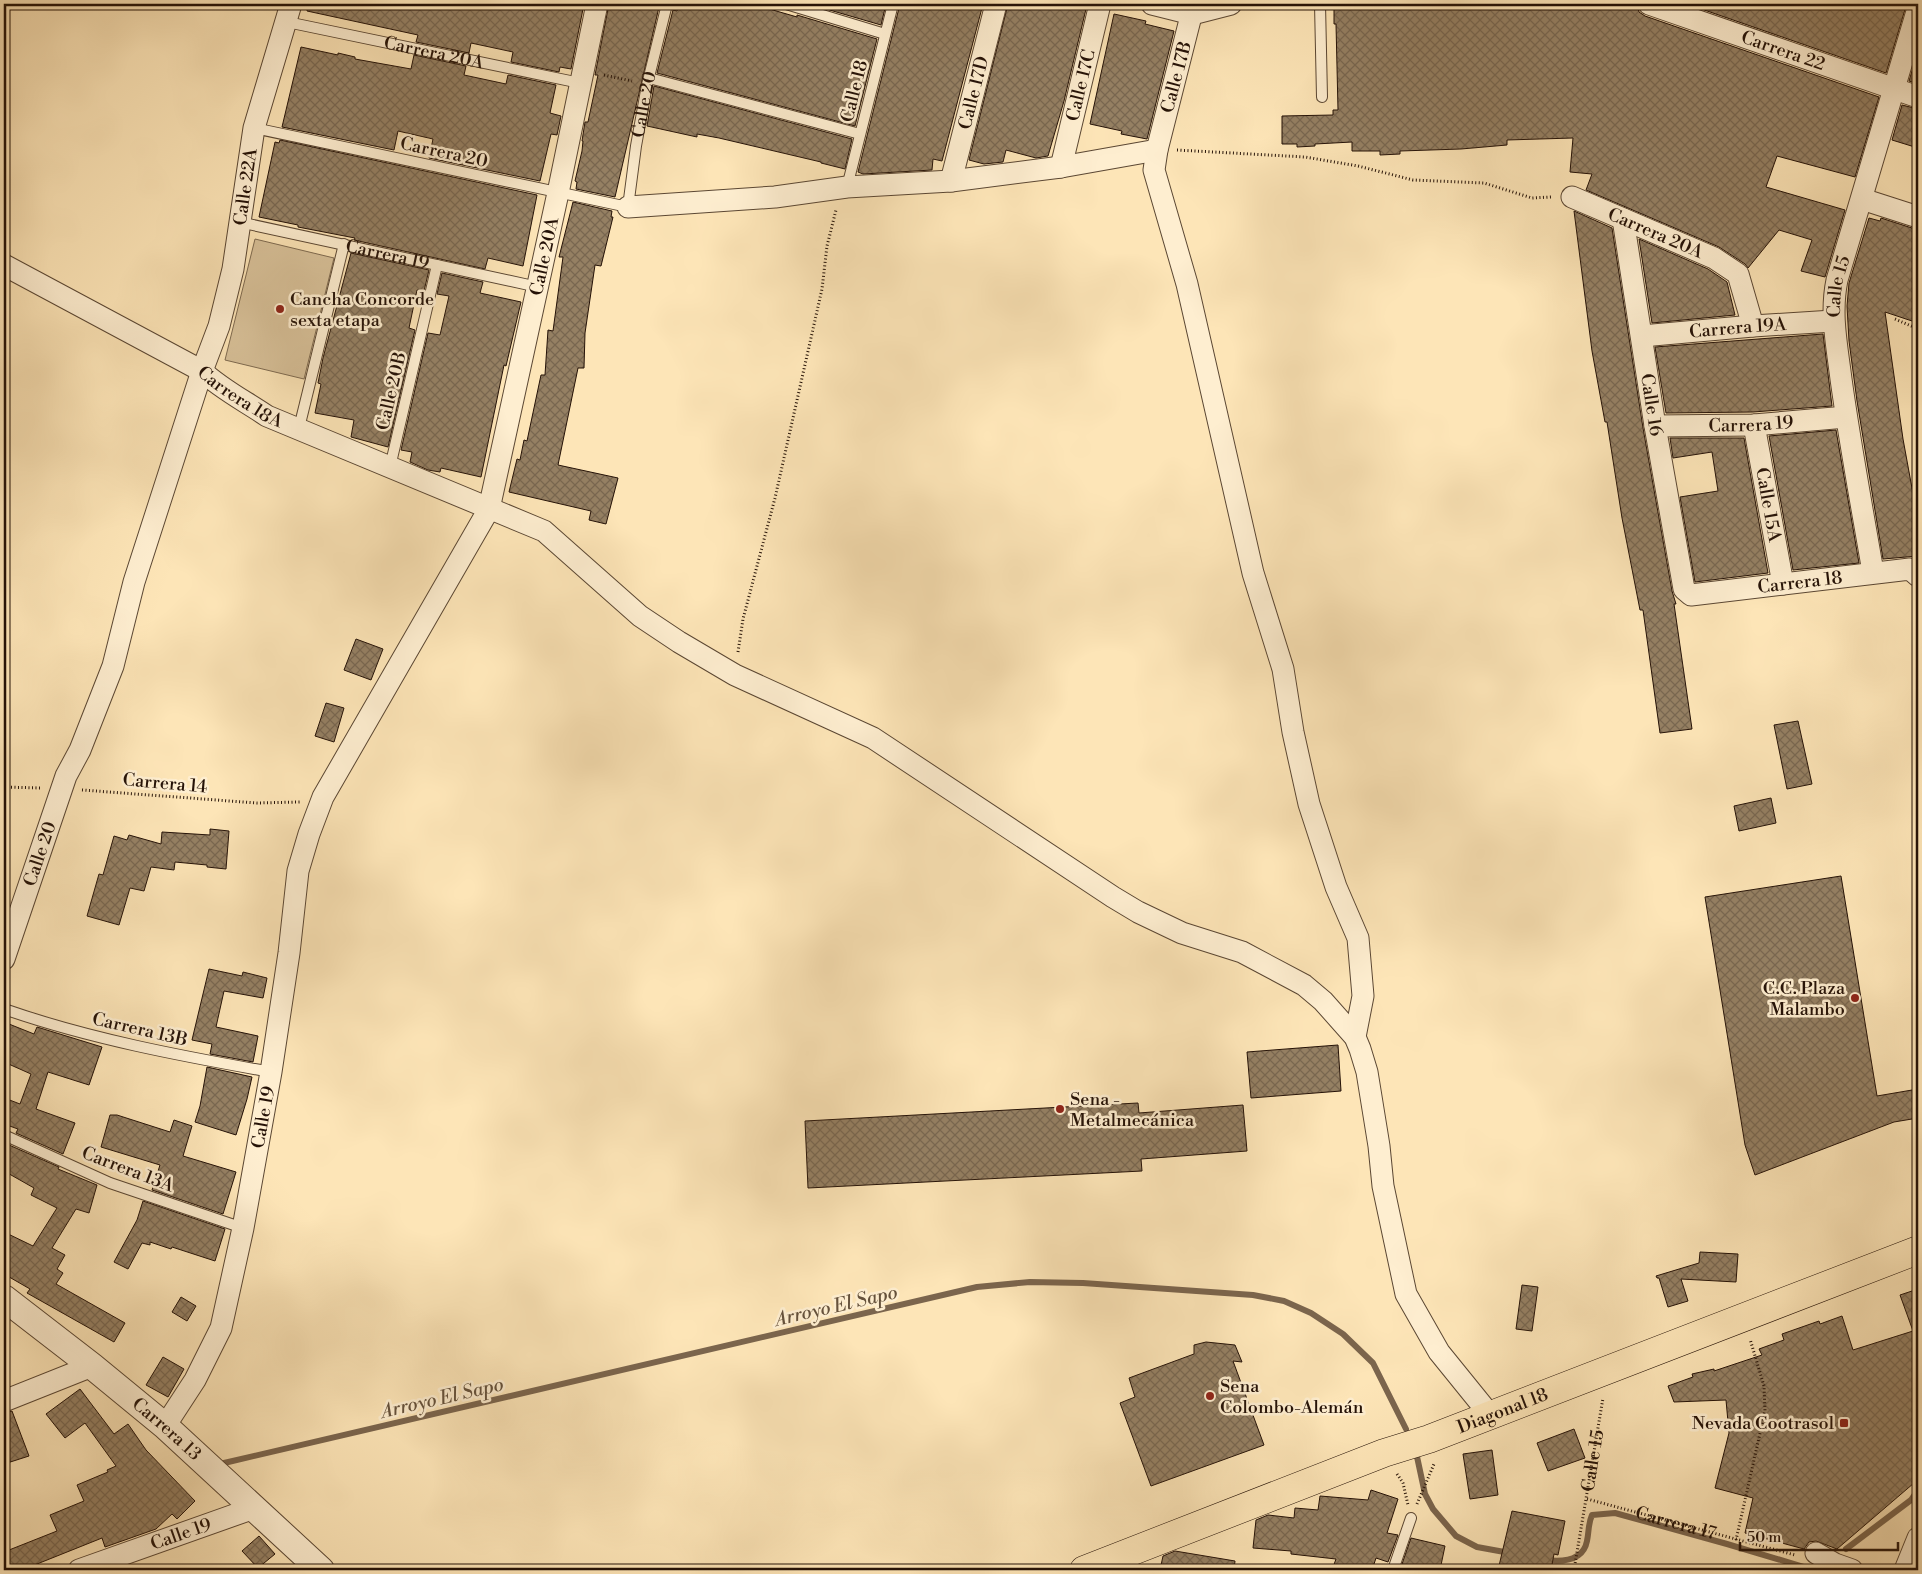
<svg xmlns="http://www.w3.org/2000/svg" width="1922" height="1574" font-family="'Libre Bodoni',serif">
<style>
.garden{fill:#d8c199;stroke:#7e6a50}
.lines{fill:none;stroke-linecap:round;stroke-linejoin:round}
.stream{stroke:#7b654d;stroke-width:6}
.building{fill:url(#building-cross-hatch);stroke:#251207}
.service-casing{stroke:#5b4733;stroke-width:12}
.minor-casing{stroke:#5b4733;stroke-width:23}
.tertiary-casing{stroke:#5b4733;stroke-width:28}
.primary-casing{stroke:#251207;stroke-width:29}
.path{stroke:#251207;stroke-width:3;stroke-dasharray:1 2.5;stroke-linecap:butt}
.service{stroke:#feeed0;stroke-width:10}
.minor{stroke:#feeed0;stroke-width:21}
.tertiary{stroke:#feeed0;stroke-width:26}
.primary{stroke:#fde5b7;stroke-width:28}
.poi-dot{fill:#8f2418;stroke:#feeed0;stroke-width:2}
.labels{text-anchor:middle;stroke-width:5;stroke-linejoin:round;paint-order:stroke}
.street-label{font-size:18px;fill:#251207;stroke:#feeed0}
.poi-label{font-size:18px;fill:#251207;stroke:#feeed0;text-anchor:start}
.water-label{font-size:19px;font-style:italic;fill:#65513b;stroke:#feeed0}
</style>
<defs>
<pattern id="building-cross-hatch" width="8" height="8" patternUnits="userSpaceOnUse" patternTransform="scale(1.25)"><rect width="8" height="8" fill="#958063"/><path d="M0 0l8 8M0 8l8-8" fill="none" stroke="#796750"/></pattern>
</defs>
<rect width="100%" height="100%" fill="#fde5b7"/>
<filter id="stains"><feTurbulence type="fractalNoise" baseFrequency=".004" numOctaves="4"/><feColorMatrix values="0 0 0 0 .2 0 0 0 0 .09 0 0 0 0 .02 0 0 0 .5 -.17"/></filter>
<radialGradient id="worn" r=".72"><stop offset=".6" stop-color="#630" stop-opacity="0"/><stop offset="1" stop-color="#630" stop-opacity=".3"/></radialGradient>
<path class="garden" d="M255,239L334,258L304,379L225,360Z"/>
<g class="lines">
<g class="stream">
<path d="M1416,1452L1425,1494L1433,1509L1456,1536L1477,1547L1510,1553"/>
<path d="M224,1463L977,1287L1030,1282L1083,1283L1253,1295L1284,1301L1311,1313L1343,1334L1373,1363L1406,1429"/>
<path d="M1846,1549L1911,1500L1918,1490"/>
<path d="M1545,1560C1561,1562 1583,1562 1587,1541C1589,1532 1588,1524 1592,1515L1615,1513L1727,1544L1814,1570"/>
</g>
</g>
<g class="building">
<path d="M308,4H422L442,8L443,4H584L571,69L560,67L559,72L511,62L513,52L471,43L469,53L416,42L418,35L307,11Z"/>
<path d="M609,4H646L659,7L615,197L576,189L577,182L575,181L582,151L583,141H582L585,122H588L598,75H595Z"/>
<path d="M679,4H767L766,8L797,17V15L877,39L855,126L657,73L673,10L677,11Z"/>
<path d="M809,4H886L881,25Z"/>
<path d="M900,4H928L948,8L949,4H983L942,161L933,159L932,170L863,174L858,172Z"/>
<path d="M1008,4H1067L1086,9L1064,101L1048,156L1036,158L1006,150L1003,162L984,164L969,160Z"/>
<path d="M1356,4H1582V6L1637,4L1639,12L1645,16L1879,97L1855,177L1777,156L1766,187L1845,210L1825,277L1801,271L1812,240L1779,230L1748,268L1745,264L1719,247L1586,190L1592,174L1570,172L1573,138L1507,140V145L1461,149L1400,151V154L1380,155V151H1352V142L1315,144V146L1297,147V144H1282V116L1333,115V110H1338L1336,24H1334V7L1356,8Z"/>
<path d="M1687,4H1900L1906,6L1886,73Z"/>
<path d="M1114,14L1146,21L1145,24L1174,31L1147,139L1121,134L1122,131L1090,124Z"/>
<path d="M301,47L338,55V53L355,57V59L411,69L414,55L466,66L464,75L506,84L508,75L556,85L550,113L561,116L557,135L551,134L540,181L429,158L433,139L398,131L394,150L282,127Z"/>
<path d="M1918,51V84L1909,81Z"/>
<path d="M654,86L852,139L845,169L821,163V162L719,138L697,134V137L647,126Z"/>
<path d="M1902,105L1918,109V148L1892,140Z"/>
<path d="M280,140L537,195L523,266L488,258L485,269L354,240L355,238L298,227V225L259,217L275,142L279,143Z"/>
<path d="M573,202L612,211L611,217H613L601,266L595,265L585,333L584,368H578L558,465L618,478L606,524L589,520L591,511L509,492L517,459L520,460L524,440L527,441L541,375H545L548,330L553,331L563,257H559Z"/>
<path d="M1574,211L1612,228L1643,428L1672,591L1676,604H1674L1692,729L1660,733L1643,610H1640L1622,518L1607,422H1605L1592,351Z"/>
<path d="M1869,218L1880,221L1881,218L1918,230V323L1885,312L1903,439L1918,521V556L1883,559L1857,401L1849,341L1847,306L1849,283Z"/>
<path d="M1639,239L1708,269L1727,282L1735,315L1652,323Z"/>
<path d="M351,253L429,270L424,291L417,290L409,328L415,330L388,447L351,437L354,420L315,413L321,384L318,383L323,358Z"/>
<path d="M442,273L483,282L480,293L521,302L506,366L504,365L481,477L441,468L440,472L428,470L410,462L412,452L401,450L428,333L440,335L449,296L437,294Z"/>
<path d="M1823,334L1832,406L1753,412L1666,413L1655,347Z"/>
<path d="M1836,430L1859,563L1793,570L1769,436Z"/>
<path d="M1670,438H1744L1768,573L1695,582L1680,497L1718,491L1712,452L1673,458Z"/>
<path d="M356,639L383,649L371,680L344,670Z"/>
<path d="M326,703L344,708L334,742L315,736Z"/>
<path d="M1798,721L1812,784L1787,789L1774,725Z"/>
<path d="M1771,798L1776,823L1739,831L1734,806Z"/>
<path d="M210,829L229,831L226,869L207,867V865L175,862L174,870L151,867L144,891L130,888L119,925L87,916L99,874L103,875L114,836L127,840L129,835L161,844L162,832L210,835Z"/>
<path d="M1841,876L1877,1096L1918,1089V1118L1894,1122L1755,1175L1745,1145L1705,897Z"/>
<path d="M209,969L242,976L243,972L267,978L263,998L224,991L216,1027L258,1036L253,1062L210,1054L212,1044L192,1040Z"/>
<path d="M4,1022L34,1034L37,1027L102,1047L89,1085L48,1072L36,1109L75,1123L63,1154L16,1133L18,1129L4,1124V1110L7,1099L20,1104L31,1074L4,1062Z"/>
<path d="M1338,1045L1341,1091L1251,1098L1247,1052Z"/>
<path d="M207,1067L252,1077L247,1099L236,1135L195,1122L200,1106Z"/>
<path d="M1138,1103L1139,1113L1243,1105L1247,1151L1141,1159L1142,1171L808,1188L805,1121Z"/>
<path d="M110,1115H117L170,1132L174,1120L192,1126L183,1156L236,1172L223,1214L152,1190L160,1165L101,1147Z"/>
<path d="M9,1145L59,1167L58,1169L97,1185L89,1213L76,1209L52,1248L65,1255L57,1269L63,1273L56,1284L125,1323L114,1342L27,1293L30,1289L4,1274V1232L33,1246L57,1208L31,1195L34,1188L4,1171V1155Z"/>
<path d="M143,1201L225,1229L215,1261L172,1247L171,1249L150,1242V1245L142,1243L128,1269L114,1262L137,1220Z"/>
<path d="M1700,1252L1738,1254L1736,1282L1681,1279L1688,1301L1668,1307L1659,1278H1657L1656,1276L1699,1263Z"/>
<path d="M1522,1285L1538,1287L1532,1331L1516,1329Z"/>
<path d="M1918,1289V1473L1914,1483L1837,1549L1816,1541L1809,1542L1804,1549L1745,1533L1753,1498L1715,1488L1729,1433L1726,1400L1674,1402L1668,1386L1693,1377L1692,1374L1714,1369V1371L1762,1355L1759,1349L1784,1340L1782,1334L1819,1321L1820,1324L1842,1316L1853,1350L1913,1331L1900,1295Z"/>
<path d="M181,1297L196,1306L187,1321L172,1312Z"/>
<path d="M1206,1342L1235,1345L1242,1362L1233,1361L1264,1445L1151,1486L1120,1403L1135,1397L1129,1378L1194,1354V1345Z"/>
<path d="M163,1357L184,1369L168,1397L146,1385Z"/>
<path d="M80,1389L114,1434L128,1424L146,1450L195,1501L177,1519L172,1514L156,1529L105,1547L102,1538L22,1570H9L4,1557V1552L57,1531L50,1515L84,1501L77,1485L108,1472L107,1470L116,1466L85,1423L65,1438L46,1414Z"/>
<path d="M12,1411L29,1456L4,1464V1413Z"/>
<path d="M1574,1429L1585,1458L1548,1471L1537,1443Z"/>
<path d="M1492,1450L1498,1495L1470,1499L1463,1454Z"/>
<path d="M1371,1490L1398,1499L1387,1533L1398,1535L1388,1562L1376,1558L1372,1570H1332L1336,1559L1291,1554V1551L1253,1548L1256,1520L1268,1515L1294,1518L1295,1508L1318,1510L1320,1496L1368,1500Z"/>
<path d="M1512,1511L1565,1521L1558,1555L1554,1554L1551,1570H1498Z"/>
<path d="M259,1536L275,1554L258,1568L242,1551Z"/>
<path d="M1411,1538L1445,1546L1440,1570H1413L1401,1567Z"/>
<path d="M1175,1551L1235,1561L1234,1570H1160L1163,1556Z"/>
</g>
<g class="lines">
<defs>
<g id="service">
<path d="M786,4L885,34"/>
<path d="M1320,4L1322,97"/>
<path id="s3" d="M287,22L580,83"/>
<path d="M649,78L860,134"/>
<path id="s4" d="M254,128L628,207L636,146L647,85L667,4"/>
<path d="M847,187L893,4"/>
<path id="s5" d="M239,222L538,287"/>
<path d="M299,428L344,244"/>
<path d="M390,467L437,265"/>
<path d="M4,1009C90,1039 181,1056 271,1072"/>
<path d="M4,1135L110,1183L243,1228"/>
<path d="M1393,1570L1411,1518"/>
</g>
<g id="minor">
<path d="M1152,4L1192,14L1231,4"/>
<path d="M1194,4L1157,150L1154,170L1187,284L1253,573L1283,669L1293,732L1309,804L1336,887L1358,938L1363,996L1355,1037"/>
<path id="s6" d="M1649,4L1918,97"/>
<path id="s7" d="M1061,167L1100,4"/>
<path id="s8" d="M951,181L996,4"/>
<path id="s9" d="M1572,197L1714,258L1738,274L1753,326"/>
<path d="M1862,199L1918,217"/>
<path d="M628,207L775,197L847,187L951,181L1061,167L1157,150"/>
<path id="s10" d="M1623,219L1655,426L1684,589L1691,595L1910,569L1918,576"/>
<path id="s11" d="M4,265L202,371C221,389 245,401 267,416L544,531L640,616L679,642L735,675L873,738L1113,897L1138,912L1182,933L1242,952L1304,985L1323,1001L1355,1037L1360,1049L1367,1072L1379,1146L1383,1186L1406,1294L1439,1352L1490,1415"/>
<path id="s12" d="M1642,336L1753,326L1833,321"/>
<path id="s13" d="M1754,425L1783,584"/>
<path id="s14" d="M1655,426L1754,425L1846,417"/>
<path id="s15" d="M1873,572C1862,508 1850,444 1841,379C1837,346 1830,314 1837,280L1918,8"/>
<path id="s16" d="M4,959L66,776L80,750L113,666L134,582L202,371L219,326L233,269L254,128L291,4"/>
<path d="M4,1401L92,1366"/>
<path id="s17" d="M165,1426L195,1380L221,1328L243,1228L271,1072L289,953L298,871L309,834L323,797L489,509L558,193L597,4"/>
<path d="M1816,1553L1835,1564L1852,1570"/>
<path id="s18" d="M79,1570L254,1508"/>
<path d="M1905,1570L1918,1538"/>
</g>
<g id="tertiary">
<path id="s19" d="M4,1298L92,1366L165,1426L321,1570"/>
</g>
<g id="primary">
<path id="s20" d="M1084,1570L1384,1453L1429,1439L1918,1250"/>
</g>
</defs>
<use href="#service" class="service-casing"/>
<use href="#minor" class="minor-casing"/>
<use href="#tertiary" class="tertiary-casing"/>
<use href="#primary" class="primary-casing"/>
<g class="path">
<path d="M604,75L632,81"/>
<path d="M1177,150L1305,157L1358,166L1413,180L1484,183L1532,198L1551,197"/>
<path d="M1895,319L1918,329"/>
<path d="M738,652L743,619L775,498L822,289L827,246L836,210"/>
<path d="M4,787L41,788"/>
<path d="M82,790L257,803L300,802"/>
<path d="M1397,1474L1403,1483L1408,1505"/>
<path id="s1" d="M1587,1499L1795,1555"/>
<path d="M1417,1504L1434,1464"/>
<path d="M1736,1540L1765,1411L1764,1386L1750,1339"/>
<path id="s2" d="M1574,1570L1603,1398"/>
</g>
<use href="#service" class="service"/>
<use href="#minor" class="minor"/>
<use href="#tertiary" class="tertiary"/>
<use href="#primary" class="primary"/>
</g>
<g class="poi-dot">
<circle cx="280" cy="309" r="5"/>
<circle cx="1855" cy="998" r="5"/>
<circle cx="1060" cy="1109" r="5"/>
<circle cx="1210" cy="1396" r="5"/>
<rect x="1839" y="1418" width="10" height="10" rx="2.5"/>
</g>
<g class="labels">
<g class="street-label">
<text dy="6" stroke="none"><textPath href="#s6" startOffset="142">Carrera 22</textPath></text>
<text dy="6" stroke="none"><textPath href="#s3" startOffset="150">Carrera 20A</textPath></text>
<text transform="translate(1176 77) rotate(-75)" y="6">Calle 17B</text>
<text dy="6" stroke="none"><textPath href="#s7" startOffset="84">Calle 17C</textPath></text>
<text transform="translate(854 91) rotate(-76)" y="6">Calle 18</text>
<text dy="6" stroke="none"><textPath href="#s8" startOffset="91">Calle 17D</textPath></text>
<text dy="6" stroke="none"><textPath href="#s4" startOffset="486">Calle 20</textPath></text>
<text transform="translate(444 152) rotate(12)" y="6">Carrera 20</text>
<text dy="6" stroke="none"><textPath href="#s16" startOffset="811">Calle 22A</textPath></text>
<text dy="6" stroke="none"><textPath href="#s9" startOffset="91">Carrera 20A</textPath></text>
<text dy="6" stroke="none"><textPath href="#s5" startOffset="152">Carrera 19</textPath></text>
<text dy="6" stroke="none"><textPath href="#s17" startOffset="1246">Calle 20A</textPath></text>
<text dy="6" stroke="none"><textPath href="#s15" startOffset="289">Calle 15</textPath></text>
<text dy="6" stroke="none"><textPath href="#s12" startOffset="96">Carrera 19A</textPath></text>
<text transform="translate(391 391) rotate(-77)" y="6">Calle 20B</text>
<text dy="6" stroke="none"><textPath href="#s11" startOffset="271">Carrera 18A</textPath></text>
<text dy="6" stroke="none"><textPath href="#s10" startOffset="188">Calle 16</textPath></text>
<text dy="6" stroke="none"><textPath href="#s14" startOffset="96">Carrera 19</textPath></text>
<text dy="6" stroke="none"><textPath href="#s13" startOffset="81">Calle 15A</textPath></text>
<text dy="6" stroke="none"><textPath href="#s10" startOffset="494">Carrera 18</textPath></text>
<text transform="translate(165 783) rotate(5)" y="6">Carrera 14</text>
<text dy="6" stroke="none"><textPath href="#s16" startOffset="111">Calle 20</textPath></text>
<text transform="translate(140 1029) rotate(13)" y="6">Carrera 13B</text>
<text dy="6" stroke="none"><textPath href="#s17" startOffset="328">Calle 19</textPath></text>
<text transform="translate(128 1169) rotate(21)" y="6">Carrera 13A</text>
<text dy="6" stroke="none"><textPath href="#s20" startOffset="448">Diagonal 18</textPath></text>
<text dy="6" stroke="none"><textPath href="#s19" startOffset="209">Carrera 13</textPath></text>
<text dy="6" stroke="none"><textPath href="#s2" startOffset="111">Calle 15</textPath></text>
<text dy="6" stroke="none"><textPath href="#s1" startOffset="92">Carrera 17</textPath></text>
<text dy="6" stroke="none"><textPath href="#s18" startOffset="108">Calle 19</textPath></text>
</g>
<g class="poi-label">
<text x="290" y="305">Cancha Concorde<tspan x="290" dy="21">sexta etapa</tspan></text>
<text x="1845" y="994" text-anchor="end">C.C. Plaza<tspan x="1845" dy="21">Malambo</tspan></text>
<text x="1070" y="1105">Sena -<tspan x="1070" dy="21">Metalmecánica</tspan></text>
<text x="1220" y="1392">Sena<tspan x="1220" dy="21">Colombo-Alemán</tspan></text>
<text x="1834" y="1429" text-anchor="end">Nevada Cootrasol</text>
</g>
<g class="water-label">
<text transform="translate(836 1305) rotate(-13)" y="7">Arroyo El Sapo</text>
<text transform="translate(442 1397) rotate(-13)" y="7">Arroyo El Sapo</text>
</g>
</g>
<rect width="1922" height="1574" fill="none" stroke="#fde5b7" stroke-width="20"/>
<rect x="5" y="5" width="1912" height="1564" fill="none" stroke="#251207" stroke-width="2.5"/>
<rect x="10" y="10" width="1902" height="1554" fill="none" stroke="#251207"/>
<path d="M1740 1542v8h158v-8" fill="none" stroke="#251207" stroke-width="2.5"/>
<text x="1747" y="1542" font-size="15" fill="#251207" stroke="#feeed0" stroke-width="4" paint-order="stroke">50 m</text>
<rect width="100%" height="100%" filter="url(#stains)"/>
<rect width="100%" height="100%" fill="url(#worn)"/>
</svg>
